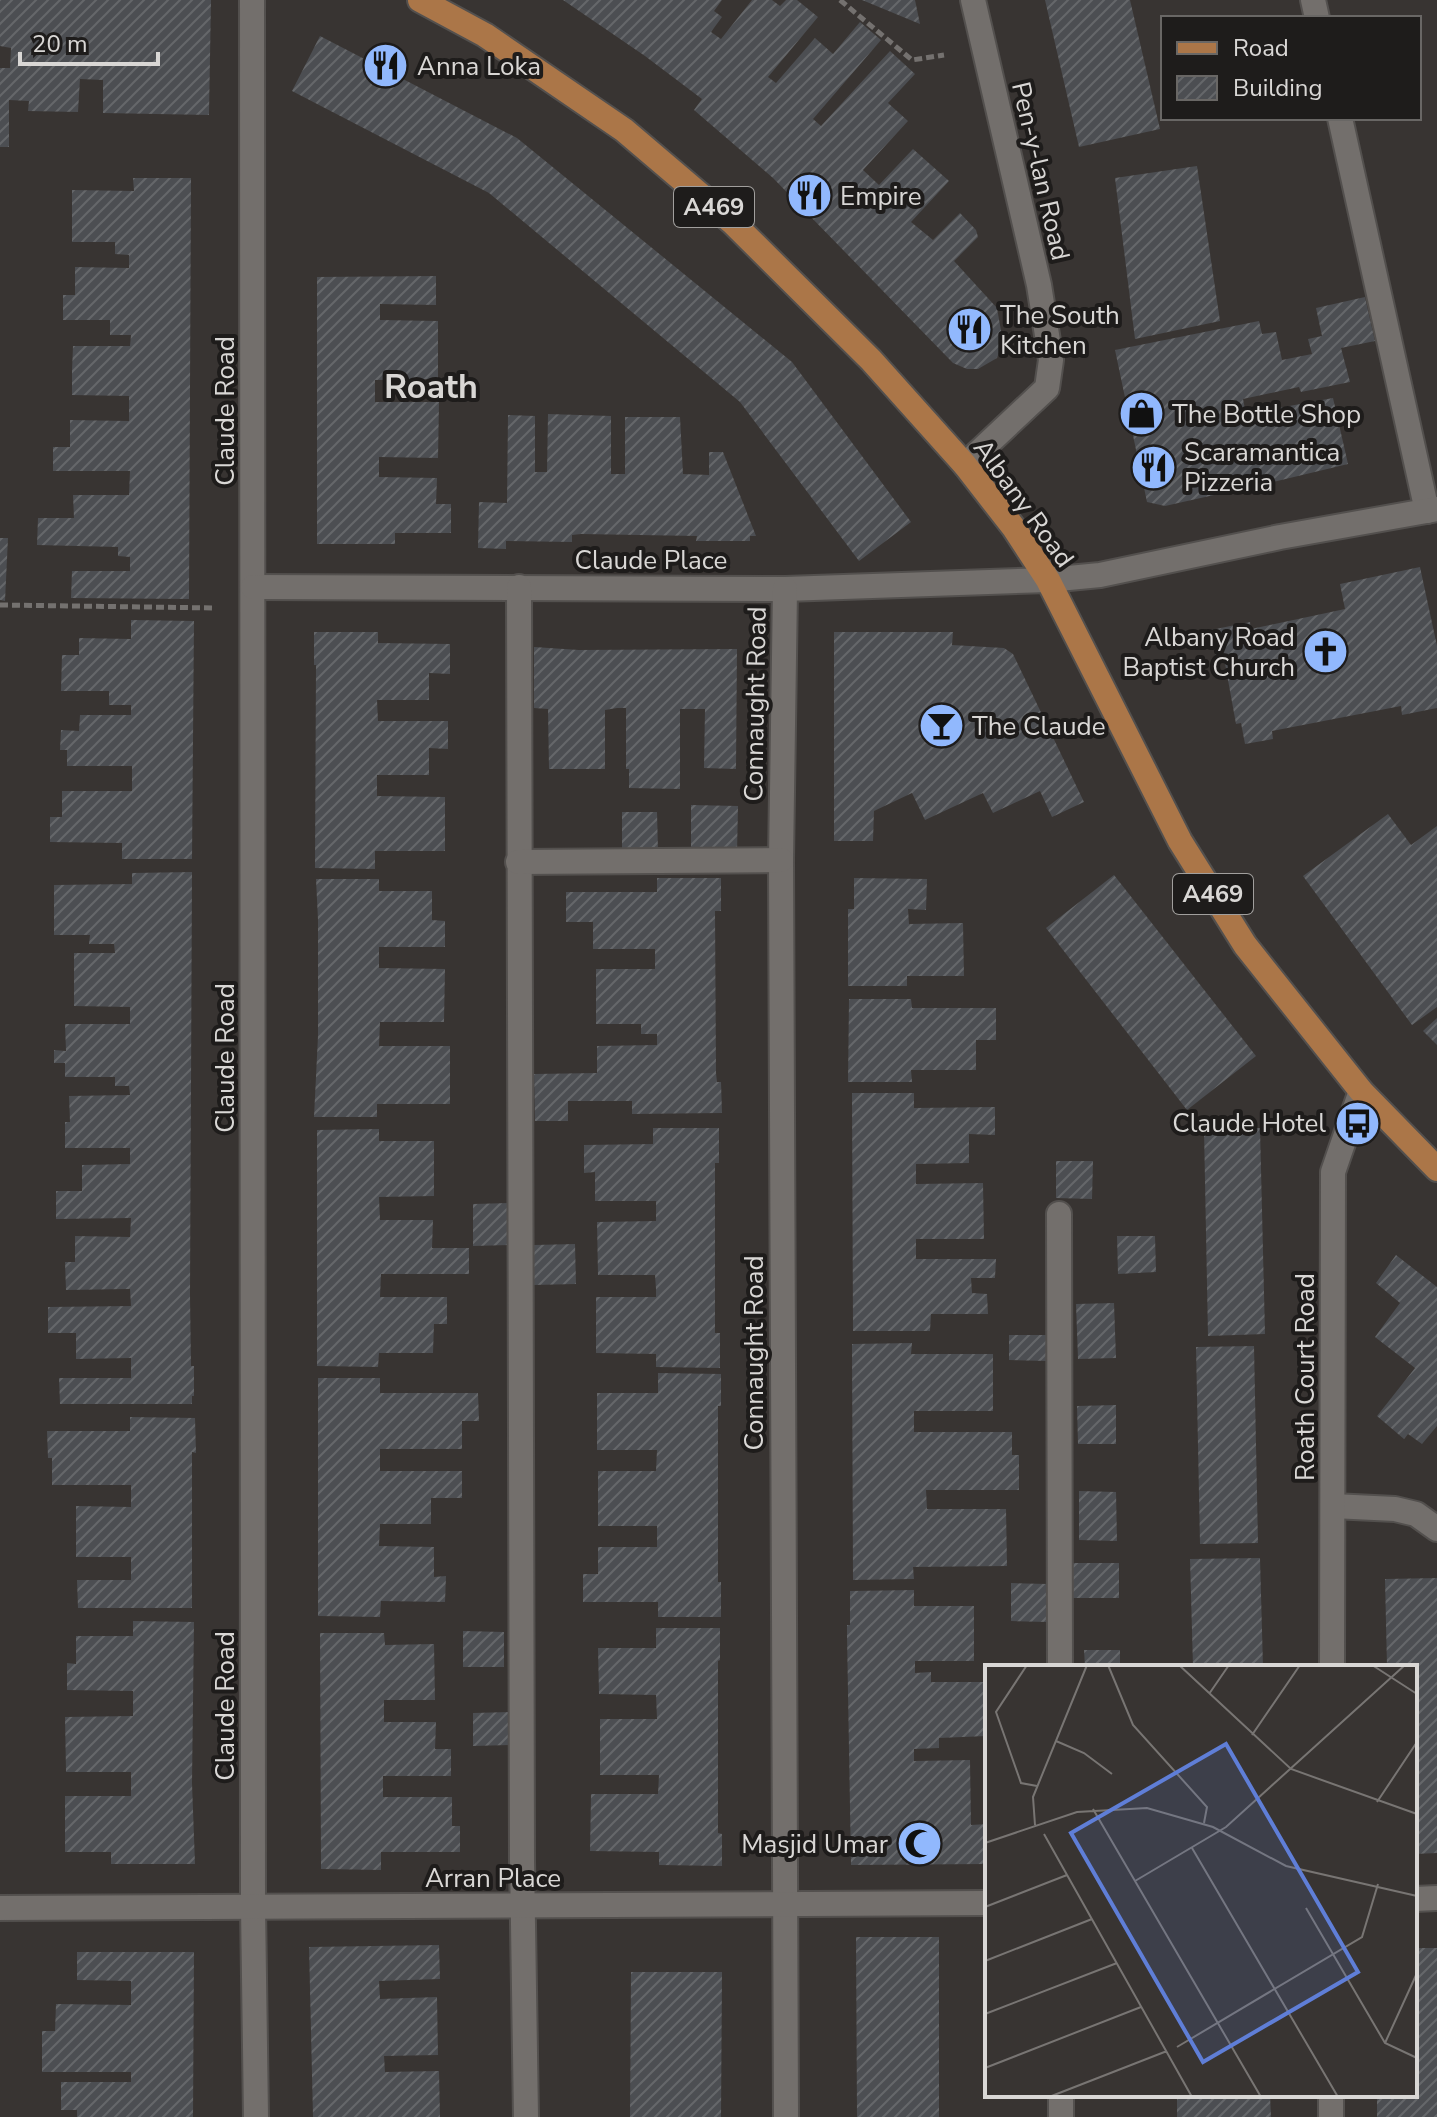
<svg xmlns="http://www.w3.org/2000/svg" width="1437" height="2117" font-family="'Nunito Sans',sans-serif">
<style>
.building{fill:url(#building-hatch)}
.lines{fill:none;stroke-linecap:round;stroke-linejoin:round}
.minor-casing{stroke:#53504e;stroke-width:28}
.major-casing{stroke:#53504e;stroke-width:28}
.path{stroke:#74716f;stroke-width:5;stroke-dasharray:8 4;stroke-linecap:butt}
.minor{stroke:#736f6c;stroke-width:24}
.major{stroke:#ab7648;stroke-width:24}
.labels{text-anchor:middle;stroke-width:8;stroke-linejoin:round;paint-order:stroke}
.shield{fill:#1e1c1b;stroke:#a19f9d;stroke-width:2}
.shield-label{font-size:24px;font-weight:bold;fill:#d9d7d5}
.poi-label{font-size:26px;fill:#d9d7d5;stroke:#1e1c1b;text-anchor:start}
.street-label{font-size:26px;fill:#d9d7d5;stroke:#1e1c1b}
.district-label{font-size:34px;font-weight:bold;fill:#d9d7d5;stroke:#1e1c1b}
.inset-road{fill:none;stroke:#787573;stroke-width:2}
.view{fill:#5f7ed7;fill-opacity:0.15;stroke:#5f7ed7;stroke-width:4}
.inset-edge{fill:none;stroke:#d9d7d5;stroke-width:4}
</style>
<defs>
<pattern id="building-hatch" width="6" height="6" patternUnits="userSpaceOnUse" patternTransform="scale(2)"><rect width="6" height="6" fill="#4c4e52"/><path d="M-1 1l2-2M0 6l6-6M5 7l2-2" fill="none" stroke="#65676a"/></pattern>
</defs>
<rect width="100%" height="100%" fill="#383432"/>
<g class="building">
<path d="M0,0H211L209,115L103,113V80L80,79L78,112L28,111L29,101L9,100V147H0V68H10L11,48L0,46Z"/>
<path d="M563,0H722L714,11L722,17L711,32L721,39L752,0H772L780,6L786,0H797L818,17L768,77L776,83L815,38L833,54L860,22L881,40L813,119L821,126L890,51L915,74L888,103L908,121L863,170L879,185L913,149L949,181L911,222L933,240L960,213L976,230L978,237L954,261L997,308L1003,342L997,358L978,369H967L953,363L773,178L694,110L702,99L645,56Z"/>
<path d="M862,0H915L920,24Z"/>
<path d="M1045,0H1130L1160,129L1079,147Z"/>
<path d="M320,36L517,138L792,362L911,522L859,561L740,402L489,193L292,91Z"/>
<path d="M1197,166L1220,321L1135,339L1115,178Z"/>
<path d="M133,178H191L189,599L71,598L72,571H130V557L118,556V547L37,545L38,518H74L73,495H129L130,471H53V447H70V420L129,421V396L72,395V371L73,346H130L131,335H110V320H63V295H75V267L129,268V255L115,254V242H72V190L134,191Z"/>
<path d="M436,276V305L380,304V320L438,321V379L375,380V402H439L438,458L379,457V477L437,478L436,504H451V533H395V544H317V277Z"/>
<path d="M1365,297L1375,341L1341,348L1350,382L1301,392L1299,387L1243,399L1246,414L1333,398L1348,464L1232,492L1231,487L1213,489L1214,495L1165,506L1147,502L1115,350L1259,321L1262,334L1276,332L1282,360L1312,354L1308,339L1322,336L1316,308Z"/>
<path d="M548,414L611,416V474H625V417H680L683,474L709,475V452H723L756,536H750V541H696L697,536L581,534L572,535V542L506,541V549L478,548L479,502L507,503L508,415L535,416V472H547Z"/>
<path d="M0,538H8L5,601L0,600Z"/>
<path d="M1420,567L1437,646V708L1402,715L1401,706L1272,731L1273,739L1245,744L1241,723L1236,724L1224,658L1216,659L1211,630L1250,622L1251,629L1345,609L1340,584Z"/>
<path d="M131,620L194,621L192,859H122V843L50,842V817H62V791H132V766H67V750H60L61,730L79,731L80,715H131V705H109V691H61L62,655H79V638L131,639Z"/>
<path d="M314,632H378V643L450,644V674L429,673V700H377L378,721H448V749L429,748V775H377V796L445,797V851H375V869L315,868L316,665H314Z"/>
<path d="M834,632H953L952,645L1004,648L1013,654L1084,802L1052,817L1040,791L993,813L983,793L925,820L912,793L874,811L873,841H834Z"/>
<path d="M534,647L579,650L737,649L736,769L704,768L705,709H680V789L629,788V769H626V708H617L605,710V769H549L548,709L534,708Z"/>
<path d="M691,805L738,806L737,853L691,852Z"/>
<path d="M622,812H657L658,851L622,852Z"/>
<path d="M1388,814L1411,845L1437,826V1007L1412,1025L1303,876Z"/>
<path d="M192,872L190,1295L191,1366H194V1396H192V1404H60L59,1378H131V1358L76,1359V1333H48V1307L131,1306L130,1289L66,1290L65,1262H75V1236L130,1237L131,1218L56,1219V1191H82V1165L130,1164V1148H65V1122H70L69,1096L130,1095L129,1086H115V1077H65V1063H54V1050L66,1051L65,1024H130V1007L74,1006V953H115L114,944H89L90,935H54V885L132,884V873Z"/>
<path d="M1114,875L1256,1056L1187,1110L1046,928Z"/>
<path d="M657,878H721V911H715L716,1073L717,1082H721L722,1113L632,1114V1101H568V1121H535L534,1074L597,1073V1046L657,1045V1034H641V1024H596V969H655V949H593V922H566V892H657Z"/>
<path d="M854,878L927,879L926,910L908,909L909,924L963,923L964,976H907V986H848V909H854Z"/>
<path d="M316,879H379V891H432V920L445,921V947H379V968L445,969L444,1022H380L379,1046H450V1104H377V1117H314L318,1036V920Z"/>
<path d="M849,999H911L912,1008H996V1040H976V1070H911L912,1082H848Z"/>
<path d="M1437,1018V1045L1423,1031Z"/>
<path d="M852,1093H914V1108L995,1107V1135L969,1134V1163L916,1164V1184L983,1183L984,1239H916V1259H996L995,1278H971L972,1293L987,1294L988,1314H931L930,1331H853Z"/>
<path d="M653,1128H719V1163H715V1333H720V1368L656,1367V1354L596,1353V1297H656V1289L655,1275H598L597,1222L656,1221V1201H595V1172L584,1173V1145L653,1144Z"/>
<path d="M1260,1128L1265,1334L1208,1336L1204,1129Z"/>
<path d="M379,1129V1141H434V1196L379,1197L380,1220H433L432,1248H469V1274H381L380,1297H447V1324H434L433,1353H379L378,1367L317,1366V1130Z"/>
<path d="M1056,1161H1093L1092,1199L1056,1198Z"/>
<path d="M509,1203L510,1245L473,1246V1204Z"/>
<path d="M1117,1236H1155L1156,1272L1118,1274Z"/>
<path d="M575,1244L576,1284L534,1285V1245Z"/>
<path d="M1396,1255L1437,1287V1426L1422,1444L1408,1434L1404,1439L1377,1416L1415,1368L1375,1337L1400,1303L1376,1283Z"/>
<path d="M1114,1303L1116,1358L1078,1359L1076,1304Z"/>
<path d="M1009,1335H1047V1361L1009,1360Z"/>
<path d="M912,1343L911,1354H993V1411H914V1432H1012V1455H1019V1490H926L927,1509H1006L1007,1566L913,1567L914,1579L853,1580L852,1344Z"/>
<path d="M1254,1346L1258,1543L1200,1544L1196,1347Z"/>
<path d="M658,1373L721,1374V1406H718V1582H721V1617H658V1602H583V1574H598V1547H657V1526H598V1471H656L657,1450H597V1393H658Z"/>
<path d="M318,1378H380V1393H478L479,1421H462V1449H380V1471H462V1498H431V1524H380L379,1546L434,1547V1577L446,1576L445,1602L381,1601L380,1617L318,1616Z"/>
<path d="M1116,1405V1444H1078L1077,1406Z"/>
<path d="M130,1417L195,1418L196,1453L192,1452V1608H78L77,1580H131V1557H76V1506L131,1507V1485H52V1458H48L47,1431H130Z"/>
<path d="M1079,1491L1116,1492L1117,1541L1079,1540Z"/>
<path d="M1260,1558L1263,1667H1193L1190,1559Z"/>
<rect x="1073" y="1563" width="46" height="35"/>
<path d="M1437,1578V1853L1415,1854V1667H1387L1385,1579Z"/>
<path d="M1011,1583L1048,1584L1047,1622L1011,1621Z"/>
<path d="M914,1590V1606H974V1661H915V1673L931,1672V1682H987V1736L939,1738V1748L914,1749V1761L970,1760L971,1825L987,1824V1864L851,1865L847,1635V1625H850V1591Z"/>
<path d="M133,1621L194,1622L192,1783L195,1864H111V1852H65V1796H131V1772H66L65,1717L133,1716V1691L67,1690V1663L76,1664V1636H133Z"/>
<path d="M656,1628H720V1660L718,1661V1833L722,1834V1866L659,1865V1852L590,1851L591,1794H658L659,1775H600V1719H657L656,1695L599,1694L598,1648H656Z"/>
<path d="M463,1631L504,1632V1667H463Z"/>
<path d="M320,1633H384L385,1645L434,1644L435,1700H384V1722H436L435,1749H451V1776H383V1797H452V1826H460V1852H381V1870L321,1869Z"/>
<path d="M1084,1650H1120V1667H1085Z"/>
<path d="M510,1712V1745L473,1746V1713Z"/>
<path d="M856,1937H939V2117H857Z"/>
<path d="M439,1945L440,1979L379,1981L380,1999L437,1997L438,2055L384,2056L385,2072L439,2071L440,2117H313L309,1947Z"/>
<path d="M1415,1948H1437V2117H1377V2095H1415Z"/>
<path d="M77,1952H194L193,2117H77V2110H61V2082H131V2072H42V2031H55L56,2004L131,2005V1981L77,1980Z"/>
<path d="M631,1972H722L721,2117H630Z"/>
<path d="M1177,2095H1270L1271,2117H1177Z"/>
</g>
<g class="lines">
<defs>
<g id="minor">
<path d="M252,0L253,1907L256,2117"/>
<path d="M1313,0L1317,18"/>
<path d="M1340,118L1427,511"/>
<path d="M965,465L1047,388L1051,360L1039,285L973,0"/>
<path d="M253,587L785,589L1048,580L1100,575L1280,537L1437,509"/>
<path d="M519,587L522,1860L526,2117"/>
<path d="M785,589L781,860L786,2117"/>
<path d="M518,862L781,860"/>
<path d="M1059,1214L1060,1667"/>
<path d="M1333,1506L1395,1509L1416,1514L1437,1529"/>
<path d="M1332,1667L1333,1172L1361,1091"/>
<path d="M1415,1899L1437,1898"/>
<path d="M0,1908L987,1903"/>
<path d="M1061,2095V2117"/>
<path d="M1331,2095V2117"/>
</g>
<path id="major" d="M420,0L485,35L624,130L732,222L871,360L965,465L1014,528L1048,580L1180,841L1245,945L1361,1091L1437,1169"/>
</defs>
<use href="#minor" class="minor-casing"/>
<use href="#major" class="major-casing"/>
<g class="path">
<path d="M840,0L912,60L944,55"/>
<path d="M0,605L216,608"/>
</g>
<use href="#minor" class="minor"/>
<use href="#major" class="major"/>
</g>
<defs>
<symbol id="restaurant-disc" viewBox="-11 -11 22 22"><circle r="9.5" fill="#91b8fd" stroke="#1e1c1b"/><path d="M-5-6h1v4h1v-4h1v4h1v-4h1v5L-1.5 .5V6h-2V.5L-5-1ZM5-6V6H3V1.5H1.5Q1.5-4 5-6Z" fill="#111"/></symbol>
<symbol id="shop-disc" viewBox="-11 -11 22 22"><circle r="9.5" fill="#91b8fd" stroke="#1e1c1b"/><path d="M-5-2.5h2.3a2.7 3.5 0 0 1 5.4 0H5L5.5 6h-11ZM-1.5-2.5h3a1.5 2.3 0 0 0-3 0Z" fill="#111"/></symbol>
<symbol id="church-disc" viewBox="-11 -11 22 22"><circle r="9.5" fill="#91b8fd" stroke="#1e1c1b"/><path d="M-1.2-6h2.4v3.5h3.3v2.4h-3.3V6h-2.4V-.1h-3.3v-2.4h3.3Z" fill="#111"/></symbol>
<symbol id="bar-disc" viewBox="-11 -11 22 22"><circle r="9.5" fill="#91b8fd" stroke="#1e1c1b"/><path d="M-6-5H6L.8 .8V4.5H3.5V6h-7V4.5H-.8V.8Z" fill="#111"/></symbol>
<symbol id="bus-disc" viewBox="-11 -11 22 22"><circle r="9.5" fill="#91b8fd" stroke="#1e1c1b"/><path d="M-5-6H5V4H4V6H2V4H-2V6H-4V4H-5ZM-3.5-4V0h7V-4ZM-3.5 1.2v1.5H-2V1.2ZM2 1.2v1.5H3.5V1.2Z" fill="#111"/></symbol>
<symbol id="mosque-disc" viewBox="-11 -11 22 22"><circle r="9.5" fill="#91b8fd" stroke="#1e1c1b"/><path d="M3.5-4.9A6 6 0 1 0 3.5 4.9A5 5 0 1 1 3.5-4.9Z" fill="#111"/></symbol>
</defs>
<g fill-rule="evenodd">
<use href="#restaurant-disc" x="360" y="40" width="51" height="51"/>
<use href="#restaurant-disc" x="784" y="170" width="51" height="51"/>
<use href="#restaurant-disc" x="944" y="304" width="51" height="51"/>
<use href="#shop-disc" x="1116" y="388" width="51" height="51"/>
<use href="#restaurant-disc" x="1128" y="442" width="51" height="51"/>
<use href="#church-disc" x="1300" y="626" width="51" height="51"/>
<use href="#bar-disc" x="916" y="700" width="51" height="51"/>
<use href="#bus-disc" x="1332" y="1098" width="51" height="51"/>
<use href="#mosque-disc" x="894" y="1818" width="51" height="51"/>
</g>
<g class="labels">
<g class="shield">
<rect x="674" y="187" width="80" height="40" rx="6"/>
<rect x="1173" y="874" width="80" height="40" rx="6"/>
</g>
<g class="shield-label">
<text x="714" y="215">A469</text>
<text x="1213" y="902">A469</text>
</g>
<g class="poi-label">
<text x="417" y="75">Anna Loka</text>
<text x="840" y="205">Empire</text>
<text x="1000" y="324">The South<tspan x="1000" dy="30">Kitchen</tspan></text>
<text x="1172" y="423">The Bottle Shop</text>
<text x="1184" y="461">Scaramantica<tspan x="1184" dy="30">Pizzeria</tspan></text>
<text x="1295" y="646" text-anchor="end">Albany Road<tspan x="1295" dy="30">Baptist Church</tspan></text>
<text x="972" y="735">The Claude</text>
<text x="1326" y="1132" text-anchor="end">Claude Hotel</text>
<text x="888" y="1853" text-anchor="end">Masjid Umar</text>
</g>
<g class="street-label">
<text transform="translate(1041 171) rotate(77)" y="9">Pen-y-lan Road</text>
<text transform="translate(225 411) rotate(-90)" y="9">Claude Road</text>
<text transform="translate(1024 503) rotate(54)" y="9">Albany Road</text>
<text x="651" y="569">Claude Place</text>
<text transform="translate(755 704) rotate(-89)" y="9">Connaught Road</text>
<text transform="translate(225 1058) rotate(-90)" y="9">Claude Road</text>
<text transform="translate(754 1353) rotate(-90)" y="9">Connaught Road</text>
<text transform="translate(1305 1377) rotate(-90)" y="9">Roath Court Road</text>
<text transform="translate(225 1706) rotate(-90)" y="9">Claude Road</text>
<text x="493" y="1887">Arran Place</text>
</g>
<g class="district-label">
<text x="431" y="398">Roath</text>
</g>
</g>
<g transform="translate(985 1665)">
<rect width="432" height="432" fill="#383432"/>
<path class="inset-road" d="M42,0L11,47L36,118L52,121M123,0L148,60L222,142L219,158M194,0L306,104L432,149M387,0L432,29M224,29L244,0M267,70L315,0M71,76L99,88L127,109M392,137L432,77M108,144L276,432M50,160L48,132L102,0M59,169L207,432M0,178L92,147L162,143L228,162L301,201L432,231M207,183L353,432M150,216L241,162L420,0M0,242L82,210M321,243L400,378L432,393M0,296L107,254M0,349L132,298M400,378L432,308M192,382L377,272L393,219M0,403L156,342M64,432L182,386"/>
<path class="view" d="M241,79L373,307L218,397L86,168Z"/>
<rect width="432" height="432" class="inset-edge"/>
</g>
<rect x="1161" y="16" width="260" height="104" fill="#1e1c1b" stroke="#696765" stroke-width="2"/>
<rect x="1177" y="42" width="40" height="12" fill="#ab7648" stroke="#696765" stroke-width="2"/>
<text x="1233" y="56" font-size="24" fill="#d9d7d5">Road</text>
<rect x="1177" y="76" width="40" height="24" fill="url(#building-hatch)" stroke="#696765" stroke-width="2"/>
<text x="1233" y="96" font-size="24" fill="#d9d7d5">Building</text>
<path d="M20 52v12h138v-12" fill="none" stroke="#d9d7d5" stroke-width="4"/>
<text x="32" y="52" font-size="24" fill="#d9d7d5" stroke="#1e1c1b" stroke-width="6" paint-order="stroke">20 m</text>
</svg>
